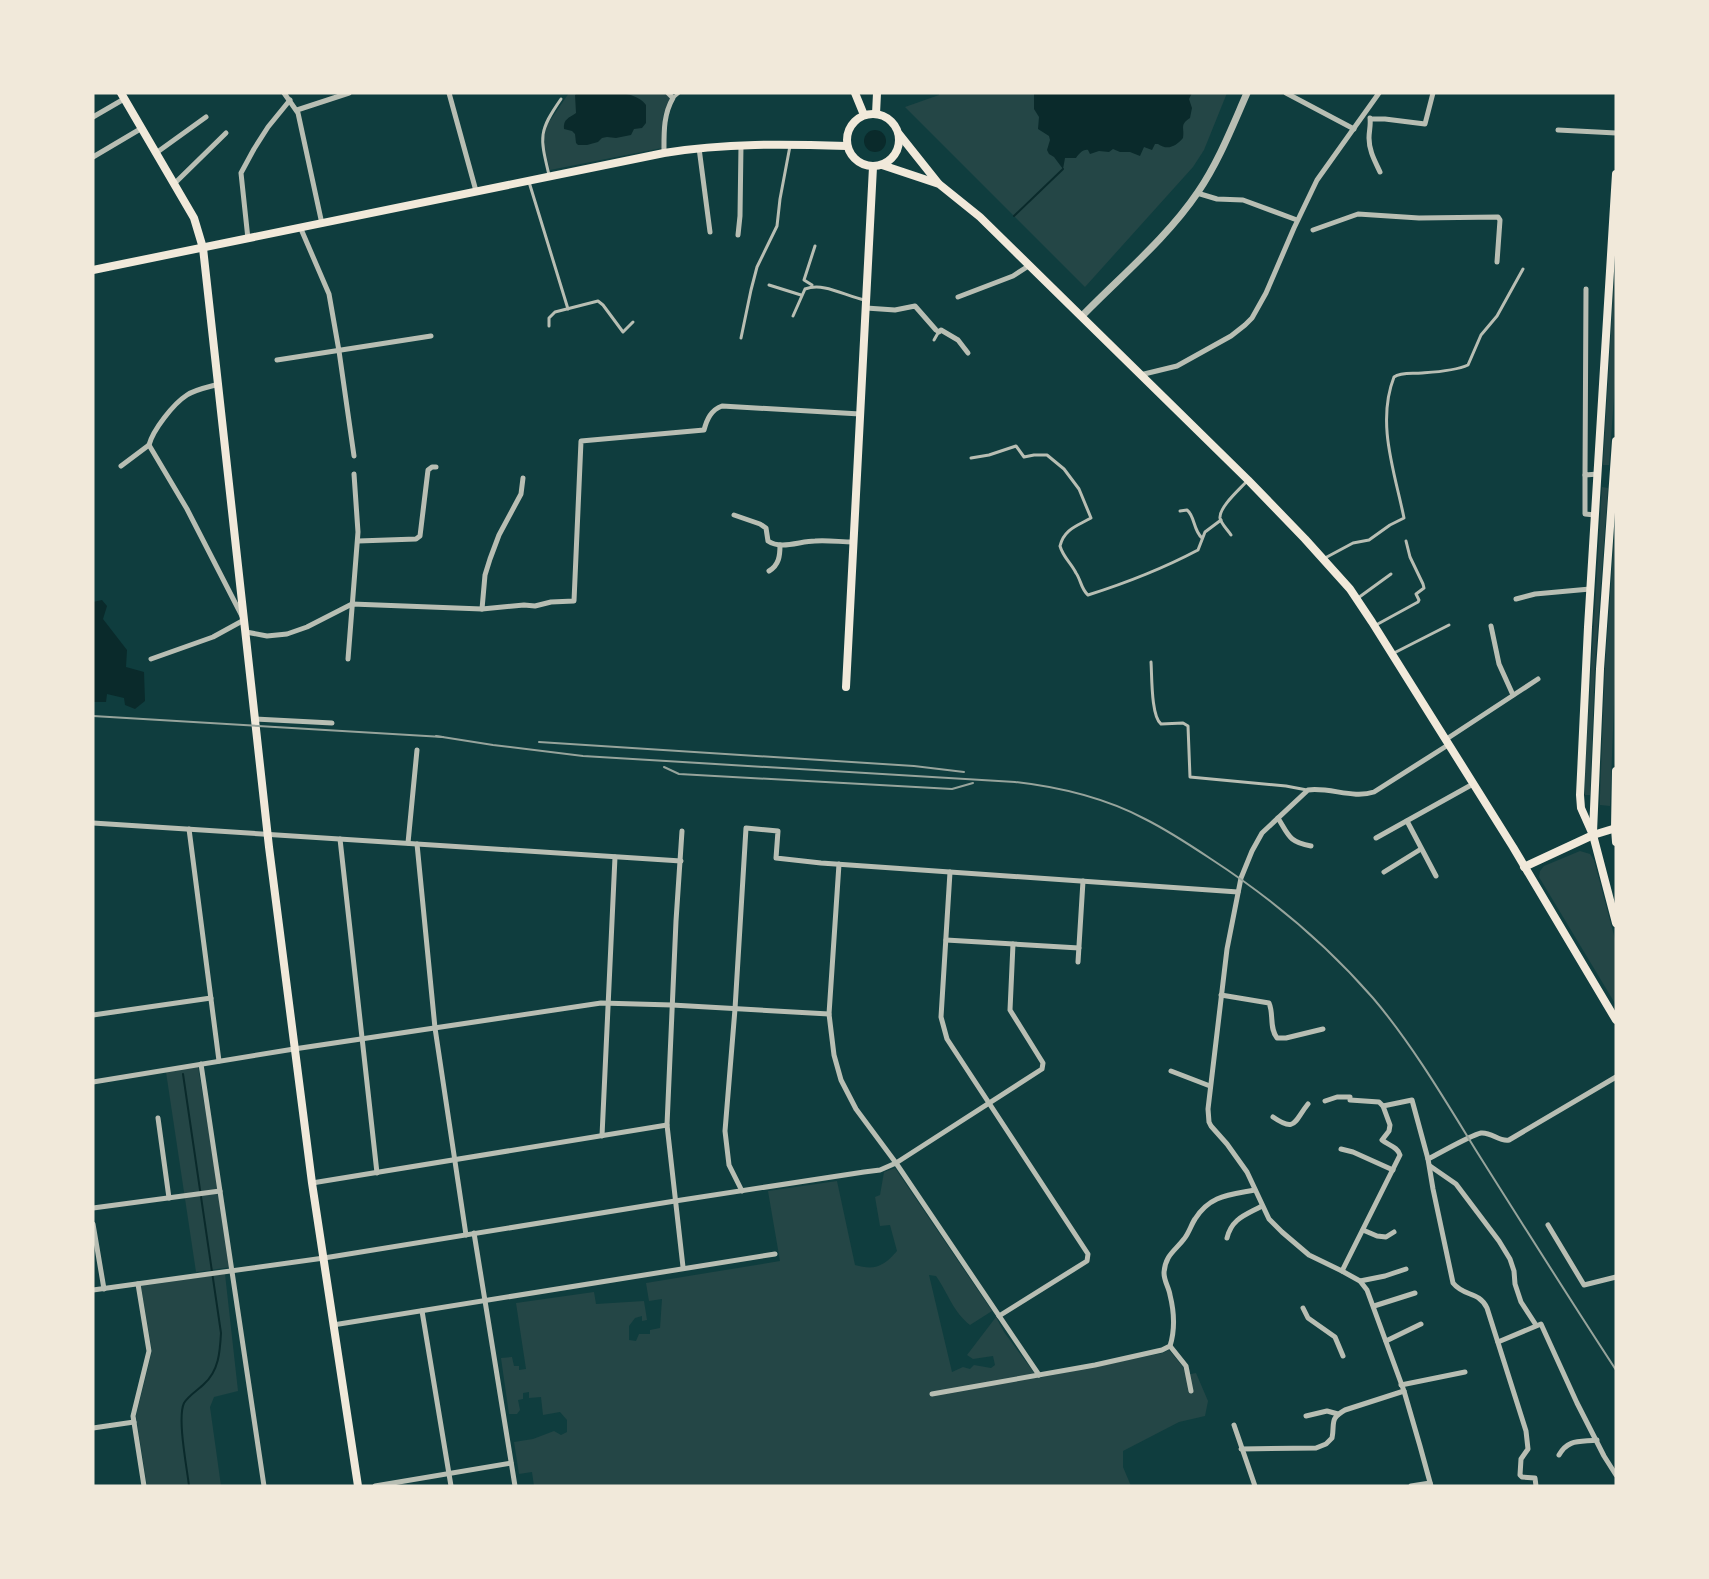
<svg xmlns="http://www.w3.org/2000/svg" width="1709" height="1579" font-family="'PT Sans',sans-serif">
<style>
.green{fill:#244646}
.water{fill:#0a2a2b}
.lines{fill:none;stroke-linecap:round;stroke-linejoin:round}
.stream{stroke:#0a2a2b;stroke-width:2}
.service{stroke:#b8beb3;stroke-width:3}
.minor{stroke:#b8beb3;stroke-width:5}
.tertiary{stroke:#b8beb3;stroke-width:7}
.secondary{stroke:#f1e9da;stroke-width:8}
.primary{stroke:#f1e9da;stroke-width:8}
.rail{stroke:#97a49c;stroke-width:2}
</style>
<rect width="100%" height="100%" fill="#0f3d3e"/>
<g class="green">
<path d="M569,93H665L671,99L663,115L662,148L550,170L544,147L545,128Z"/>
<path d="M939,93H1227L1204,150L1193,167L1085,287L905,107L939,95Z"/>
<path d="M1616,248V371L1609,465H1603Z"/>
<path d="M1602,487L1608,488L1595,664L1590,795H1585V772Z"/>
<path d="M1616,512V655L1610,806L1600,805V796L1605,667Z"/>
<path d="M1580,851L1590,854L1594,860L1616,943V1005L1539,877L1540,871L1544,866Z"/>
<path d="M198,1067L232,1267L196,1272L166,1072Z"/>
<path d="M895,1168L992,1311L970,1325C953,1312 948,1293 936,1276L929,1275L952,1372L963,1367L970,1369L974,1365L991,1368L995,1365L993,1356L973,1359L967,1355L996,1317L1004,1332L1038,1378L1163,1353L1169,1350L1183,1367L1186,1375L1196,1373L1208,1401L1205,1416L1179,1422L1123,1451V1467L1131,1486H534L532,1472L519,1474L514,1442L533,1439L554,1431L561,1435L567,1432V1420L560,1412L543,1415L541,1397L529,1398V1392L523,1393V1399L518,1400L520,1410L517,1414H509L501,1358L512,1357L514,1366H519V1370L526,1369L516,1303L594,1292L596,1304L644,1301L647,1320L642,1321V1316L635,1318L629,1326V1340L636,1341L639,1334H650V1330L660,1328L662,1299L649,1301L646,1283L780,1261L768,1191L837,1181L855,1265C875,1271 884,1266 897,1251L890,1225L880,1226L875,1197L880,1195L884,1172Z"/>
<path d="M225,1274L238,1391L214,1397L210,1407L221,1486H147L136,1416L152,1351L141,1286Z"/>
</g>
<g class="water">
<path d="M577,93C597,93 634,88 646,105V123L642,128L634,129L631,135L616,138L607,137L602,138L598,142L587,145H578L576,143L575,134L572,131L564,129C563,119 569,118 576,113L575,95Z"/>
<path d="M1034,93H1192L1189,99L1192,108L1190,118C1179,125 1185,128 1183,138C1176,146 1168,151 1158,144H1155L1152,150L1144,147L1140,156L1130,152H1120L1113,149L1109,152L1099,151L1090,154L1088,150C1083,149 1079,154 1076,158H1065L1063,169L1054,157L1049,154L1047,150L1050,140L1049,136L1038,129L1039,117L1034,109Z"/>
<circle cx="875" cy="141" r="11"/>
<path d="M102,600L107,606L103,619L127,650L126,667L144,672L145,701L135,709L125,705L124,698L107,694L106,702H93V602Z"/>
</g>
<g class="lines">
<g class="stream">
<path d="M1014,216L1063,169"/>
<path d="M183,1074L221,1333C220,1351 219,1371 204,1384C198,1390 189,1395 184,1403C177,1418 187,1468 189,1486"/>
</g>
<g class="service">
<path d="M673,98L679,93"/>
<path d="M549,175C540,137 538,132 561,99"/>
<path d="M529,182L568,309"/>
<path d="M769,285L801,295"/>
<path d="M812,285L804,280L815,246"/>
<path d="M793,316L805,289C824,282 845,296 865,300"/>
<path d="M549,326V318L555,312L598,301L603,305L623,332L633,322"/>
<path d="M741,338L751,290L757,267L777,226L780,199L790,146"/>
<path d="M934,340L938,333"/>
<path d="M971,458L989,455L1016,446L1024,457L1034,455H1047L1064,469L1079,489L1091,518C1077,526 1064,529 1060,546C1063,557 1071,563 1076,573C1081,580 1081,589 1088,595C1126,583 1162,569 1198,550L1205,532L1221,520"/>
<path d="M1180,511L1187,510C1195,516 1193,530 1202,538"/>
<path d="M1231,535C1228,530 1221,524 1220,518C1219,507 1240,489 1247,481"/>
<path d="M1325,558L1353,543L1369,540L1390,525L1404,518C1395,473 1376,423 1394,377C1401,372 1412,374 1422,373C1436,372 1455,371 1468,365L1481,335L1497,316L1523,269"/>
<path d="M1358,598L1391,574"/>
<path d="M1376,625L1418,602L1419,600L1416,594L1424,588L1423,584L1410,557L1406,541"/>
<path d="M1394,653L1449,625"/>
<path d="M1151,662C1152,676 1151,716 1161,724L1183,723L1188,726L1190,777L1286,786L1307,790"/>
</g>
<g class="minor">
<path d="M284,93L298,113L322,224"/>
<path d="M449,93L476,191"/>
<path d="M1286,93L1354,129"/>
<path d="M297,110L349,93"/>
<path d="M93,117L124,99"/>
<path d="M1370,118C1371,125 1369,131 1369,138C1369,151 1375,161 1380,172"/>
<path d="M1371,119H1385L1425,124L1433,93"/>
<path d="M1558,130L1616,133"/>
<path d="M699,148L710,232"/>
<path d="M156,153L206,117"/>
<path d="M664,153C664,134 663,115 673,98L668,93"/>
<path d="M93,157L142,128"/>
<path d="M174,184L226,133"/>
<path d="M1197,193L1217,199L1243,200L1297,220"/>
<path d="M301,229L329,294L339,351L354,456"/>
<path d="M1313,230L1358,214L1419,218L1498,217L1500,220L1497,262"/>
<path d="M738,235L740,216L741,145"/>
<path d="M248,239L241,173L254,149L268,127L290,100"/>
<path d="M1586,289L1585,475L1598,474"/>
<path d="M958,297L1013,276L1030,265"/>
<path d="M866,308L895,310L915,306L936,330L939,332L941,330L958,340L968,353"/>
<path d="M277,360L431,336"/>
<path d="M1140,375L1177,366L1231,336L1245,325L1252,318L1266,293L1294,228L1317,180L1379,93"/>
<path d="M149,445L187,509L244,620L213,637L151,659"/>
<path d="M121,466L149,445C153,430 173,404 187,395C196,389 209,387 219,384"/>
<path d="M1585,475V514L1595,515"/>
<path d="M734,515L760,524L766,528L768,541C781,550 800,541 815,541C828,540 841,542 853,542"/>
<path d="M358,541L416,539L420,536L428,470L432,467H436"/>
<path d="M769,571C779,565 780,556 780,545"/>
<path d="M1516,599L1535,594L1590,589"/>
<path d="M482,609L485,575L490,559L499,535L521,494L523,478"/>
<path d="M1491,626L1499,664L1513,695"/>
<path d="M246,632L267,636L287,634L307,627L352,604L482,609L524,605L535,606L551,602L574,601L581,441L704,430C707,419 711,410 722,406L860,414"/>
<path d="M348,659L358,532L354,474"/>
<path d="M255,719L332,723"/>
<path d="M1445,740L1538,679"/>
<path d="M1278,818C1289,836 1289,842 1311,846"/>
<path d="M1407,821L1436,876"/>
<path d="M93,823L681,861"/>
<path d="M189,829L219,1061"/>
<path d="M682,831L676,921L667,1125L683,1267"/>
<path d="M1376,838L1473,784"/>
<path d="M340,839L377,1173"/>
<path d="M408,843L417,750"/>
<path d="M417,844L435,1028L466,1235"/>
<path d="M839,864L829,1014L834,1055L841,1080L856,1109L896,1163L1039,1375"/>
<path d="M950,872L941,1017L947,1039L1088,1254L1087,1261L999,1316"/>
<path d="M1384,872L1421,849"/>
<path d="M946,940L1079,948"/>
<path d="M1078,962L1083,881"/>
<path d="M1221,995L1269,1003C1274,1014 1269,1028 1277,1038H1286L1323,1029"/>
<path d="M93,1015L211,998"/>
<path d="M201,1064L264,1486"/>
<path d="M1171,1071L1210,1086"/>
<path d="M93,1082L294,1049L601,1003L672,1005L829,1014"/>
<path d="M1350,1100L1379,1102L1383,1106"/>
<path d="M1325,1101L1337,1097H1350"/>
<path d="M1273,1117C1296,1133 1294,1121 1308,1104"/>
<path d="M158,1118L169,1198"/>
<path d="M602,1136L615,857"/>
<path d="M1341,1149L1353,1152L1393,1170"/>
<path d="M1428,1159C1440,1153 1471,1135 1481,1133C1492,1132 1499,1142 1509,1140L1616,1077"/>
<path d="M1430,1166L1456,1184L1499,1241L1510,1259L1514,1271L1515,1284L1521,1302L1536,1325"/>
<path d="M312,1183L667,1125"/>
<path d="M742,1191L729,1165L725,1131L735,1009L746,828L778,831L776,858L821,863L1238,892"/>
<path d="M93,1208L220,1191"/>
<path d="M93,1224L104,1289"/>
<path d="M1548,1225L1584,1285L1616,1277"/>
<path d="M1363,1230L1377,1236L1386,1237L1394,1232"/>
<path d="M474,1233L515,1486"/>
<path d="M1227,1238C1232,1218 1246,1215 1262,1206"/>
<path d="M1342,1271L1400,1155C1398,1147 1388,1145 1382,1140L1389,1131L1390,1125L1383,1106L1412,1100L1428,1159L1433,1189L1453,1283C1464,1297 1479,1291 1487,1308L1526,1431L1528,1449L1521,1459L1520,1475L1522,1477L1535,1478L1536,1486"/>
<path d="M1360,1281L1385,1276L1406,1269"/>
<path d="M138,1284L149,1351L133,1416L144,1486"/>
<path d="M93,1290L324,1258L675,1201L864,1172L880,1170L896,1163L1042,1069L1043,1063L1010,1010L1013,944"/>
<path d="M1374,1306L1415,1293"/>
<path d="M1303,1308L1308,1318L1335,1337L1343,1356"/>
<path d="M422,1311L451,1486"/>
<path d="M333,1325L775,1254"/>
<path d="M1386,1341L1421,1324"/>
<path d="M1498,1342L1541,1324L1577,1403L1604,1456L1616,1475"/>
<path d="M1170,1346L1186,1366L1191,1391"/>
<path d="M1401,1385L1465,1372"/>
<path d="M932,1394L1095,1365L1162,1350L1170,1346C1175,1330 1174,1311 1170,1295C1169,1288 1164,1281 1164,1273C1165,1255 1175,1251 1184,1239C1189,1233 1191,1225 1195,1219C1210,1195 1229,1195 1255,1190"/>
<path d="M1306,1416L1327,1411L1338,1414"/>
<path d="M1234,1425L1255,1486"/>
<path d="M93,1428L134,1422"/>
<path d="M1241,1449L1316,1448L1326,1444L1332,1438C1335,1423 1329,1419 1345,1410L1404,1391"/>
<path d="M1559,1455C1568,1439 1579,1442 1597,1440"/>
<path d="M375,1486L511,1463"/>
<path d="M1411,1486L1430,1483"/>
<path d="M1431,1486L1420,1446L1404,1391L1367,1290L1360,1281L1342,1271L1309,1255L1282,1232L1269,1219L1247,1172L1227,1144L1211,1126L1209,1122L1208,1109L1227,949L1241,878L1252,851L1262,833L1308,790C1330,787 1353,799 1374,792L1448,745"/>
</g>
<path class="tertiary" d="M1082,316C1121,276 1167,238 1198,192C1219,161 1232,127 1247,93"/>
<g class="secondary">
<path d="M121,93L194,218L203,248L269,847L312,1183L358,1486"/>
<path d="M855,93L864,115"/>
<circle cx="873" cy="140" r="26"/>
<path d="M876,114L877,93"/>
<path d="M899,134L938,183"/>
<path d="M882,165L939,184L980,217L1248,480L1305,539L1350,589L1372,622L1513,847L1616,1020"/>
<path d="M93,270L664,153C725,143 785,144 847,146"/>
<path d="M846,687L873,167"/>
<path d="M1524,867L1593,835"/>
</g>
<g class="primary">
<path d="M1616,174L1588,627L1580,795L1581,808L1593,835L1616,923"/>
<path d="M1616,771L1615,828L1616,842"/>
<path d="M1593,832L1600,669L1616,441"/>
<path d="M1593,835L1616,828"/>
</g>
<g class="rail">
<path d="M93,716L443,737"/>
<path d="M436,736L493,745L583,756L1015,782C1060,787 1105,798 1145,819C1169,831 1190,845 1211,859C1271,898 1326,944 1373,998C1412,1044 1445,1100 1477,1152C1523,1225 1569,1298 1616,1370"/>
<path d="M539,742L914,766L964,772"/>
<path d="M664,767L679,774L952,789L973,783"/>
</g>
</g>
<rect width="1709" height="1579" fill="none" stroke="#f1e9da" stroke-width="189"/>
</svg>
